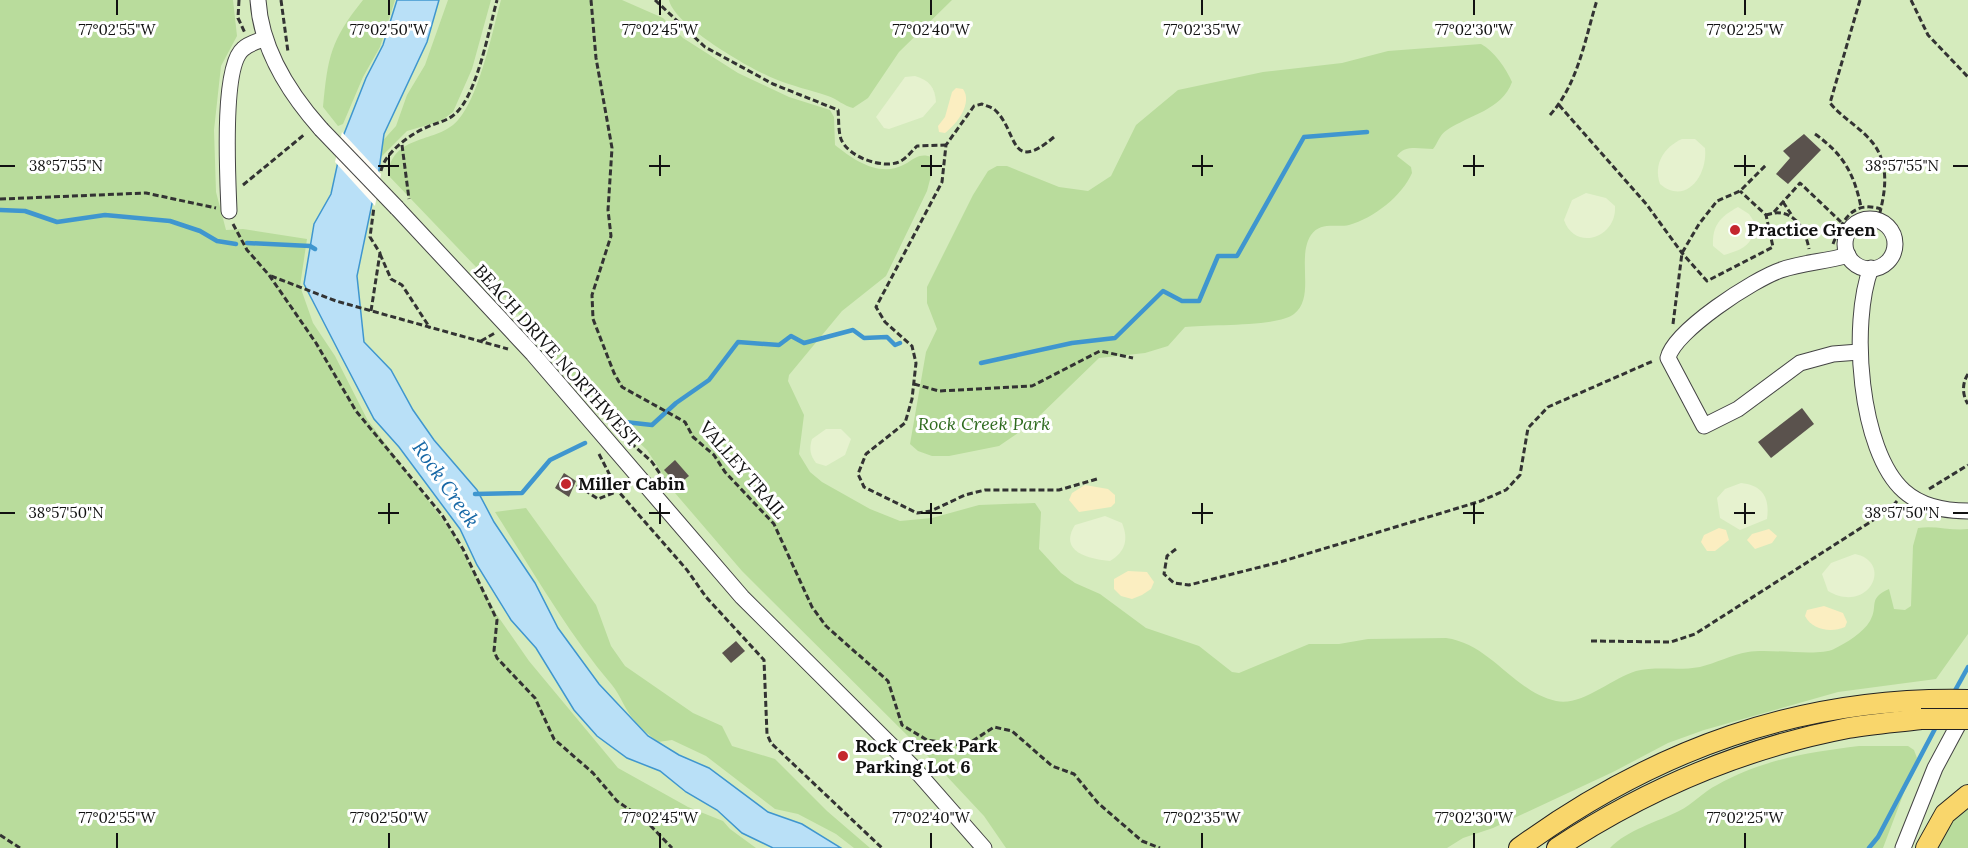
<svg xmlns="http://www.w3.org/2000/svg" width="1968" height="848" font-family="Lora,serif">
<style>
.green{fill:#d5ebbd}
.forest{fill:#b9dc9c}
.sand{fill:#fbeec1}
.pitch{fill:#e6f2cf}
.water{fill:#b9e0f7;stroke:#3f96cf;stroke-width:1.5}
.pier{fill:#fffdf5}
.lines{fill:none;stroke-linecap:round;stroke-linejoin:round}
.stream{stroke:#3f96cf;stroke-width:4.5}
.building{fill:#5a524d}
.minor-casing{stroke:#444;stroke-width:17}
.major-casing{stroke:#222;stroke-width:22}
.path{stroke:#333;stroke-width:3;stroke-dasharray:6 3;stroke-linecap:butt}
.minor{stroke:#fff;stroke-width:15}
.major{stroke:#f9d66b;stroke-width:20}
.minor-bridge-casing{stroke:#444;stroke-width:17;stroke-linecap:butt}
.major-bridge-casing{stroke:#222;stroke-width:22;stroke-linecap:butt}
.minor-bridge{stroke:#fff;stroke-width:15}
.major-bridge{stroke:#f9d66b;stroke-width:20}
.ticks{fill:none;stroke:#111;stroke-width:2}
.poi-dot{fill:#c4262e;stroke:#fff;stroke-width:2}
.labels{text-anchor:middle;stroke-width:6;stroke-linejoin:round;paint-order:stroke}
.poi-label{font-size:18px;font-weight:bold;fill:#111;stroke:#fff;text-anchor:start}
.street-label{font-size:18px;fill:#111;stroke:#fff}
.park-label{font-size:18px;font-style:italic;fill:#2f6b1f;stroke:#fff}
.water-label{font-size:20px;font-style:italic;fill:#1768a6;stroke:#fff}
.ticks-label{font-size:15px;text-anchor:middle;fill:#111;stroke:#fff;stroke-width:6;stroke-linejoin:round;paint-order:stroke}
</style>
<rect width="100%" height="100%" fill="#fffdf5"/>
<rect class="green" x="0" y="0" width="1968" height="848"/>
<g class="forest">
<path d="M0,0H233L237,36L221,66L214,130L216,192L226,230L243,229L307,239L300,286L313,323L335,356L367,419L452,532L497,615L529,661L618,768L688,807L723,821L730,829L756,848H0Z"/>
<path d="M363,0H395L380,47L363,77L343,124L338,126L323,107C328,57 330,41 363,0Z"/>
<path d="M448,0H491L472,69L453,112L441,121L407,131L380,158L378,146L396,126L407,95L425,65Z"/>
<path d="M501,0H622L663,18L683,38L738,73L789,97L830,110L834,117L835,145C855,161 881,179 907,163C916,157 921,153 932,157V172L927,191L886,276L842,311L789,375L788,381L804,415L799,454L810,472L822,482L870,509L900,521L932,518L979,505L1035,503L1041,512L1039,549L1061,573L1075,583L1100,594L1146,628L1199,646L1232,672L1239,673L1309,644H1339L1368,639L1446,638C1491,644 1514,692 1556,701C1581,707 1612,678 1636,671C1656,666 1679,671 1700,667C1716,663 1731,655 1748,652C1769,648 1818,657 1834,649C1846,643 1863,633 1870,621C1879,605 1867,599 1889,589L1894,609L1905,610L1911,606L1913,546L1918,528C1934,525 1952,531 1968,529V634L1936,679L1838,692L1704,730L1668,743L1613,772L1493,828L1463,838L1447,848H1006L984,816L925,753L742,571L675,493L647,450L581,388L499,291L388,175C392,136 430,143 453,125C478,105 492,32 501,0Z"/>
<path d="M669,0H952L899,52L868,98L853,108C844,106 837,99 828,96C810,90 792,86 775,79C750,69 674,25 669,0Z"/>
<path d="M1481,44C1494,51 1506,68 1512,82C1502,110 1469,115 1447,130C1439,135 1438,143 1433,149C1420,149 1405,144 1397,156L1411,167L1412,173C1402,196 1374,218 1349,225C1336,228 1321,221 1311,235C1296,258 1316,297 1294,314C1279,327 1207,324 1185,327L1168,346L1145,353L1099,358L1031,424L999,446L949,456H932L918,451L910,444L926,352L937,329L927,303V287L973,195L988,171L997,166H1007L1059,187L1088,191L1111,176L1136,125L1178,90L1263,72L1342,63L1388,51Z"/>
<path d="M526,508L596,605L611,646L625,666L693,713L722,726L732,746L775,759L827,811L870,848H854L836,834L798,814L775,809L706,756L672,740L658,742C650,735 640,729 634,720C625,710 621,696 612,685C567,632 533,571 495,512Z"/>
<path d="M1859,746H1908L1914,750L1917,758L1883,848H1610C1627,830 1657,822 1679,811C1693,804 1703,792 1717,785C1761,760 1809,752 1859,746Z"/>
<path d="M1968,804V848H1934L1957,813Z"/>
</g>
<g class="sand">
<path d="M956,88L963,89C973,103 957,124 945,133L939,132L938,126L945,117L952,92Z"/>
<path d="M1085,485L1108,489L1115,495V503L1111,507L1079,512L1069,500L1072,493Z"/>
<path d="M1719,528L1726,530L1729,540L1715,551H1707L1701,542L1704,535Z"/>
<path d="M1769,529L1777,536L1772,543L1755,549L1747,540L1752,534Z"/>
<path d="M1128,571L1147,572L1154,582L1151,589L1142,595L1132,599L1121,596L1114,589V579Z"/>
<path d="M1824,606L1843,613L1847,622L1845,627C1831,633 1812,630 1805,616L1807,610Z"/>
</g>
<g class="pitch">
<path d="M915,76C929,80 935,87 936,102L923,117L889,129L884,128L876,117L905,77Z"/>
<path d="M1682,139H1695L1705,148C1708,175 1686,206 1660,184C1653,164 1664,147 1682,139Z"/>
<path d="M1586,193L1606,198L1615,206C1617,238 1575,252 1564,220L1572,200Z"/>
<path d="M1738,207L1749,214L1757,226C1750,246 1744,249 1724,255L1713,246C1712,225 1720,217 1738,207Z"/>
<path d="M826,429H841L851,439L845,455L826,466L816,463C810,455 809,449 812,439Z"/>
<path d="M1741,483C1762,485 1770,497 1767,519L1740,530L1720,518L1717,498L1725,489Z"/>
<path d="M1105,516L1122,523C1129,540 1125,552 1110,561C1089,559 1058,552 1075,525Z"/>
<path d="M1855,554C1894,562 1869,615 1828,591L1822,574L1831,563Z"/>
</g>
<path class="water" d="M397,0H439L427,42L384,134L379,170L357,276L364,342L391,370L413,410L434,440L477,490L494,522L535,583L558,628L599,684L648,736L679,755L709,768L768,812L802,824L841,848H773L742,833L717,810L686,792L660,771L627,758L597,736L574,710L536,648L511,620L477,565L460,529L399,447L374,419L340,354L304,284L314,224L331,194L344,134L366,78L383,45Z"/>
<path class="pier" d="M342,132L381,174L375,206L335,162Z"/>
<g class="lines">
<g class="stream">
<path d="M0,210L25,211L57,222L105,215L170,221L200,231L217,241L236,244"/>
<path d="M247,243L310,246L315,249"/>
<path d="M981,363L1072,343L1115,338L1163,291L1182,301H1199L1218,256H1237L1304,137L1367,132"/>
<path d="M625,422L652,425L676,403L709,380L738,342L779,345L791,336L804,343L853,330L864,338L887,337L895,345L900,343"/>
<path d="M475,494L522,493L550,460L585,443"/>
<path d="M1952,696L1968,667"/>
<path d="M1869,848L1878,837L1937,725"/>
</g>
</g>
<g class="building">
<path d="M1804,134L1821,150L1788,184L1776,174L1790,158L1783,151Z"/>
<path d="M1802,408L1814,424L1771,458L1758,442Z"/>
<path d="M675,460L689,476L678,485L664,470Z"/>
<path d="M564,473L576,481L569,497L555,488Z"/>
<path d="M736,641L745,651L731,663L722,653Z"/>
</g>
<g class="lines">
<defs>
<g id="minor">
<path d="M258,0C261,50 289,93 321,129"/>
<path d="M397,208L533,354L742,597L912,766L984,848"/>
<path d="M229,211C228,181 221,67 243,49C248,44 258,41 264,39"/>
<circle cx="1870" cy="244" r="25"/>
<path d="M1848,255C1826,262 1803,262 1781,270C1754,279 1674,331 1668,358L1704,426L1738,409L1800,363L1833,354L1859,352"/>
<path d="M1871,268C1850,322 1859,451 1904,491C1922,507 1945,511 1968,511"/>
<path d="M1903,848L1935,768L1965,712"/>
</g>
<g id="major">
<path d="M1519,848C1654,750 1800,696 1968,700"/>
<path d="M1557,848C1645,790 1744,748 1848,728C1872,724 1897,722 1921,719"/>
<path d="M1926,848L1945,814L1968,795"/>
</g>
</defs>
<use href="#minor" class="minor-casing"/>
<use href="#major" class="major-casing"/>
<g class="path">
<path d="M239,0L238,18L245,33"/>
<path d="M281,0L288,52"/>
<path d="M591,0L596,58L612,148L608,210L611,236L592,295L593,319L614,373L622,387L685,422L693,437L714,455L725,472L774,524L812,607L826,626L888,681L902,725L927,740L965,746L994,727L1012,731L1052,766L1074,774L1098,803L1142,841L1160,848"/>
<path d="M655,0L705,47L773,84L838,110C839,119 838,130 841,139C848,157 882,169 899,162C906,159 912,151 917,146L946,145"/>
<path d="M1860,0L1830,103C1842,118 1860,127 1872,142C1891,165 1885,194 1878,220"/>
<path d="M1911,0L1928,35L1968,77"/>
<path d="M1559,105L1647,205L1682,253L1707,281L1773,247L1766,215L1740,191"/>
<path d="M1550,115C1578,84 1585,39 1597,0"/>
<path d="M1815,134C1843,154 1854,173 1861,207"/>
<path d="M1054,137C1009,175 1018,131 995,110C992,107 986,106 982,104L974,106L946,145L942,182L876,307L885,322L912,346L916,363L912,399L905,423L866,454L858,474L864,487L917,513L931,511L965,495L985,490H1059L1097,479"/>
<path d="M402,145L409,199"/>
<path d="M381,171C384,154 408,136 423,129C439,121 451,122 462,106C479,82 489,30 497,0"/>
<path d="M243,185L305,134"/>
<path d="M0,199L146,193L216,208"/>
<path d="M1783,202L1791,214"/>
<path d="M1774,212L1800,183L1841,222"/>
<path d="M1766,215C1792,206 1805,227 1809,249"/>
<path d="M233,224L247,250L269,275L316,343L356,411L442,515L463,549L497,620L494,651L497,658L535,698L554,739L593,773L617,801L646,821L672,848"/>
<path d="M1833,244C1842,221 1852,200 1881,209"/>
<path d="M380,254L391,279L402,285L430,328"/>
<path d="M271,276L336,301L508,349"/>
<path d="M371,311L380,253L370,237L374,207"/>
<path d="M1673,324L1682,253L1699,224L1717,201L1740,191L1766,165"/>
<path d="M481,341L495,333"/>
<path d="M1968,374C1962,383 1962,395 1968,404"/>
<path d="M914,384L939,391L1032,386L1100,351L1133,358"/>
<path d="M624,437L652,462L671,490"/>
<path d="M599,454L618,491L687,570L706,597L764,660L767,734L771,743L882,848"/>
<path d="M577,485L598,499L618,491"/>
<path d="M1929,489L1968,465"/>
<path d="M1176,549L1167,556L1164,574L1174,583L1189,585L1280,562L1481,501L1506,490L1520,475L1528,428L1548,407L1653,361"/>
<path d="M1591,641L1671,642L1695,634L1889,510L1897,501"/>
<path d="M0,835L20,848"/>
</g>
<use href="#minor" class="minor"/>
<use href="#major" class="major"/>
<defs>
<path id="minor-bridge" d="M321,129L397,208"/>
<path id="major-bridge" d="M1921,719H1968"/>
</defs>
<use href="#minor-bridge" class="minor-bridge-casing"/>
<use href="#major-bridge" class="major-bridge-casing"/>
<use href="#minor-bridge" class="minor-bridge"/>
<use href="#major-bridge" class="major-bridge"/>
</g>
<path class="ticks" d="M117,0V15M389,0V15M660,0V15M931,0V15M1202,0V15M1474,0V15M1745,0V15M389,155V176M660,155V176M931,155V176M1202,155V176M1474,155V176M1745,155V176M0,166H15M378,166H399M649,166H670M921,166H942M1192,166H1213M1463,166H1484M1734,166H1755M1953,166H1968M389,503V524M660,503V524M931,503V524M1202,503V524M1474,503V524M1745,503V524M0,513H15M378,513H399M649,513H670M921,513H942M1192,513H1213M1463,513H1484M1734,513H1755M1953,513H1968M117,833V848M389,833V848M660,833V848M931,833V848M1202,833V848M1474,833V848M1745,833V848"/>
<g class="poi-dot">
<circle cx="1735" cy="230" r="6"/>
<circle cx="566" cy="484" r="6"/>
<circle cx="843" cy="756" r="6"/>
</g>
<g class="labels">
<g class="poi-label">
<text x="1747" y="236">Practice Green</text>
<text x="578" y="490">Miller Cabin</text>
<text x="855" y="752">Rock Creek Park<tspan x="855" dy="21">Parking Lot 6</tspan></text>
</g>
<g class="street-label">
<text transform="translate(557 356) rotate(48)" y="6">BEACH DRIVE NORTHWEST</text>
<text transform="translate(743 470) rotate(49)" y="6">VALLEY TRAIL</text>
</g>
<g class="park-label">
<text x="984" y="430">Rock Creek Park</text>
</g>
<g class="water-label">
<text transform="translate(446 484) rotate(55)" y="7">Rock Creek</text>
</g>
</g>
<g class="ticks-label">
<text x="117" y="35">77°02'55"W</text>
<text x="389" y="35">77°02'50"W</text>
<text x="660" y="35">77°02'45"W</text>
<text x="931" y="35">77°02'40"W</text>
<text x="1202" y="35">77°02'35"W</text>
<text x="1474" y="35">77°02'30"W</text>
<text x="1745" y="35">77°02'25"W</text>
<text x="66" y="171">38°57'55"N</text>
<text x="1902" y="171">38°57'55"N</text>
<text x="66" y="518">38°57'50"N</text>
<text x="1902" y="518">38°57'50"N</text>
<text x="117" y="823">77°02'55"W</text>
<text x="389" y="823">77°02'50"W</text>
<text x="660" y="823">77°02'45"W</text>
<text x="931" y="823">77°02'40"W</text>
<text x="1202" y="823">77°02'35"W</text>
<text x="1474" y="823">77°02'30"W</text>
<text x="1745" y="823">77°02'25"W</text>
</g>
</svg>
